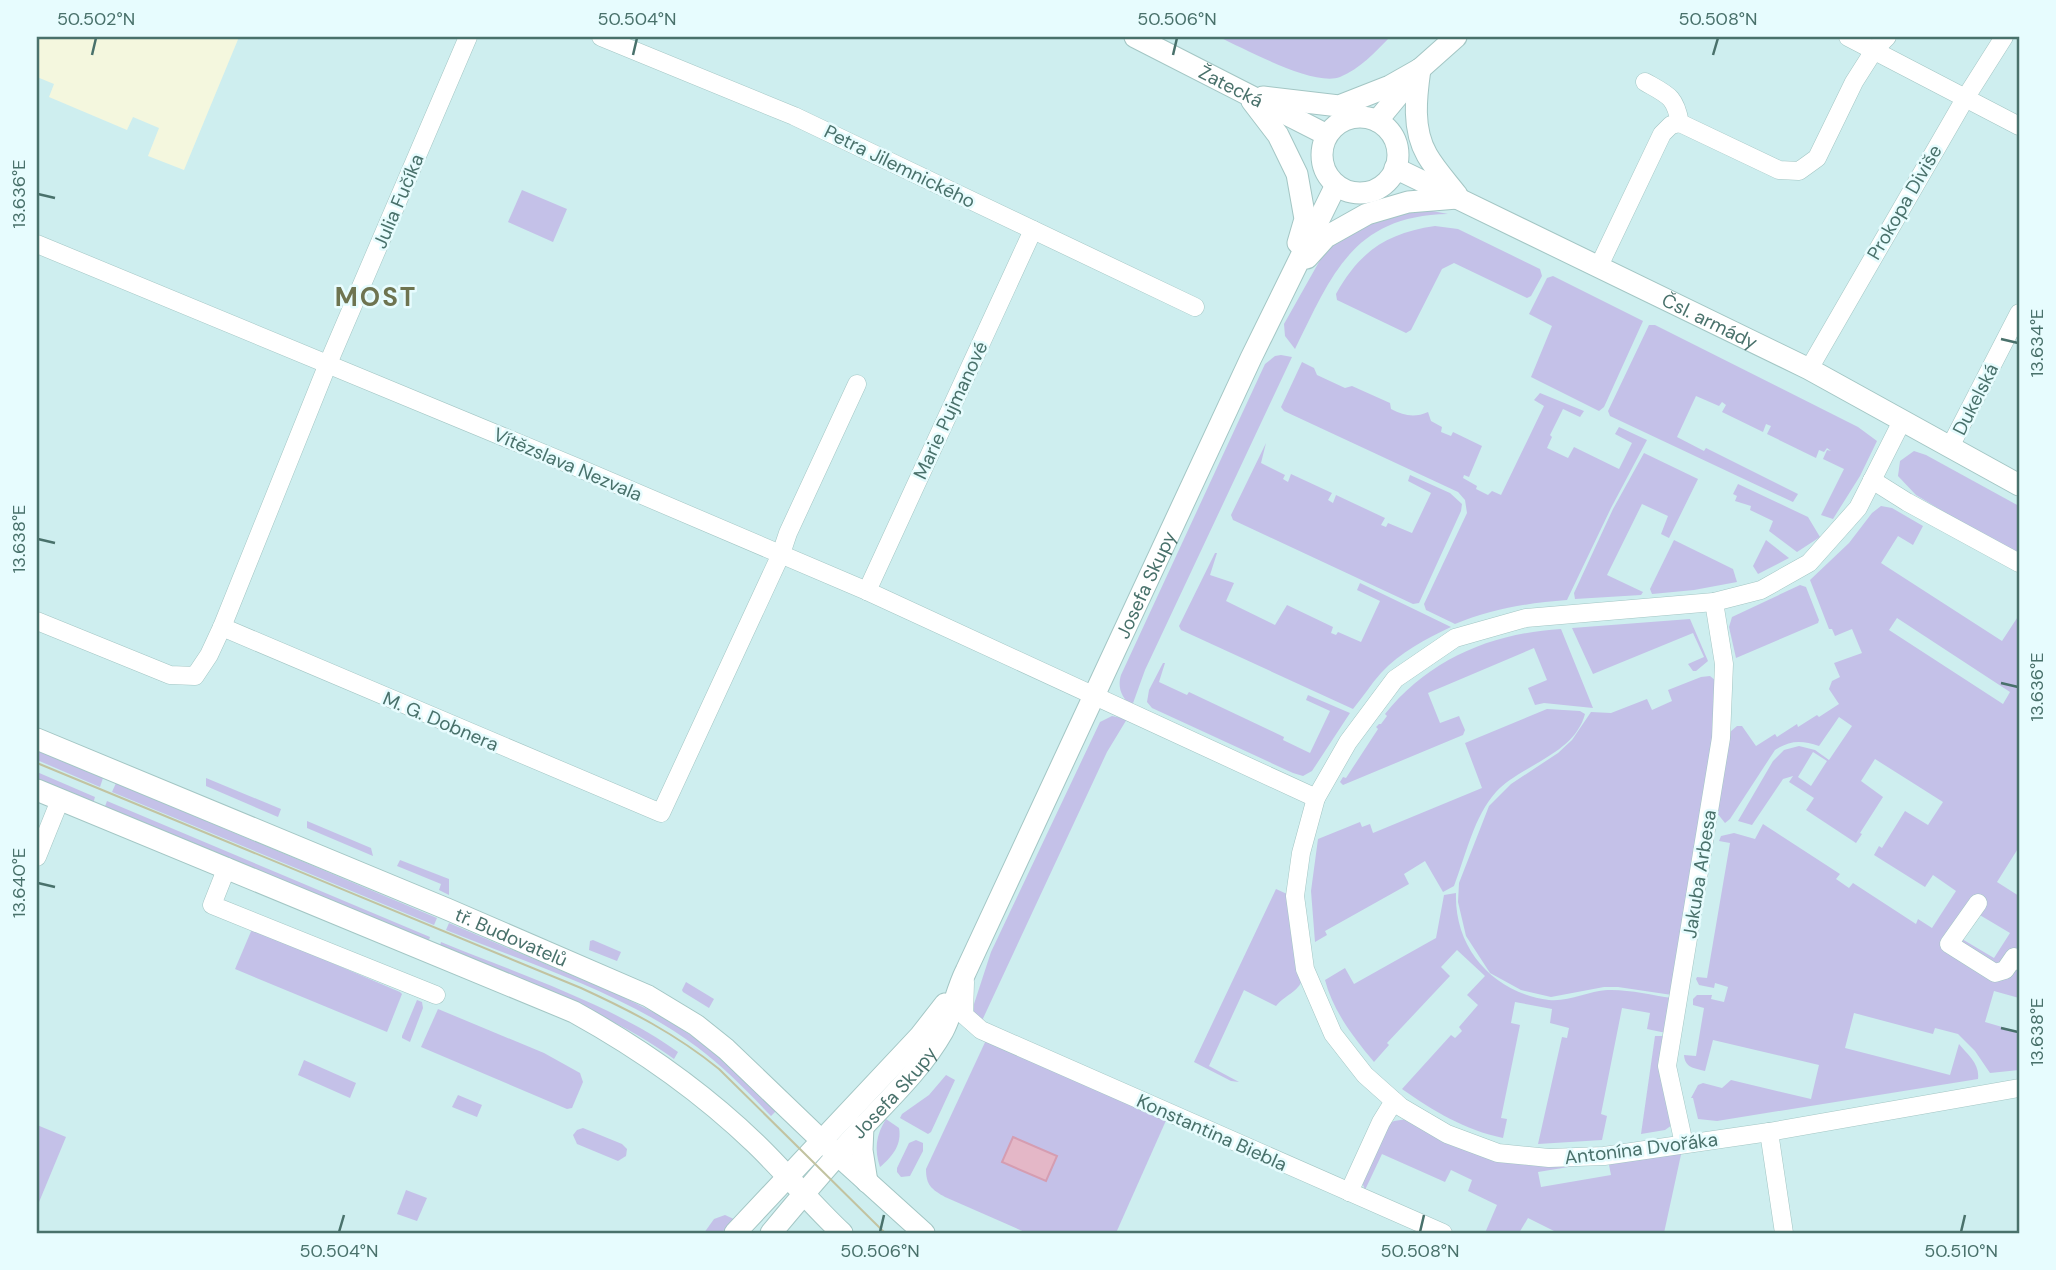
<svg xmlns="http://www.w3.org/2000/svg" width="2056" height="1270" font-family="'DM Sans',sans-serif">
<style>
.residential{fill:#ceeeef}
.education{fill:#f4f7de}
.green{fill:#c4c1e8;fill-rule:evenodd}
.water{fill:#e4b7c7;stroke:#d59db1;stroke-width:2}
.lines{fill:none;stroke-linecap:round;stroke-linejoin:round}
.minor-casing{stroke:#a3c6c4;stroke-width:19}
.tertiary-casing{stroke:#a3c6c4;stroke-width:23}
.minor{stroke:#fff;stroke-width:18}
.tertiary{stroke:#fff;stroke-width:21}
.tram{stroke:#c2c3a1;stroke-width:2}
.ticks{fill:none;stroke:#49716b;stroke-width:2.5}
.labels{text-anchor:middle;stroke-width:5;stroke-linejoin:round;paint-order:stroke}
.street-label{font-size:19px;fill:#49716b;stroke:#e7fcfe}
.district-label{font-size:26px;font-weight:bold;letter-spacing:2px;fill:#6e7450;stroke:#e7fcfe}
.neatline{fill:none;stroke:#49716b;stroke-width:2.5}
.ticks-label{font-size:18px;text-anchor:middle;fill:#49716b}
</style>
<rect width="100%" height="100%" fill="#e1f8fb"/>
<rect class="residential" x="37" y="37" width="1982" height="1196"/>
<path class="education" d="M37,37H239L184,170L148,156L159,128L133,117L127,130L49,97L54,84L37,77Z"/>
<g class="green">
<path d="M1219,37H1390C1375,52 1360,69 1340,77C1314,87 1245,49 1219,37Z"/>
<path d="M522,190L567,209L553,242L508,222Z"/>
<path d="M1427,210L1448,214C1353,216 1332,274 1295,349L1285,336L1284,324L1324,253L1341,234L1380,214Z"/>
<path d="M1435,226L1458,229L1540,269L1542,276L1531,296L1527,298L1454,263L1442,269L1411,330L1406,333L1337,300L1336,294C1360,251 1387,233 1435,226Z"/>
<path d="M1553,276L1643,321L1604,407L1599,411L1531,377L1552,326L1529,314L1547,278Z"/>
<path d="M1649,325H1655L1858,427L1877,441L1860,476L1833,519L1821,515L1844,469L1823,459L1827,450L1831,451L1827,448L1824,452L1819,450L1816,458L1767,434L1771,426L1766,424L1763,432L1722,412L1726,405L1722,402L1719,406L1696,396L1677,437L1704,451L1706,448L1798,494L1793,502L1610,416L1608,411Z"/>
<path d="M1281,355L1292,357L1145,670L1132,706C1122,698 1117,688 1121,675L1265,364L1275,356Z"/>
<path d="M1302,362L1314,368L1317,375L1345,388L1352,386L1390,403L1391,409C1404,416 1415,418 1428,412L1431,421L1442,427L1441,432L1451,436L1453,432L1482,446L1469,477L1464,475L1463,478L1477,486L1476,489L1488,495L1492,491L1501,495L1544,406L1534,400L1540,393L1584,411L1580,417L1563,409L1550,435L1552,437L1547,448L1568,458L1574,447L1619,469L1632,443L1615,434L1619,427L1647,440L1611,508L1567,600C1527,603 1492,609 1455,624L1426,610L1424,604L1467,513L1465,500L1458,492L1284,411L1281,407Z"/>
<path d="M1266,443L1261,463L1285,475L1283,479L1288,482L1291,474L1332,493L1328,500L1333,503L1336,495L1385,518L1381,525L1386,527L1388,523L1412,533L1431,493L1408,481L1410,475L1450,493L1462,504L1461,511L1419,603L1413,604L1233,520L1231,515Z"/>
<path d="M1914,451L1926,455L2019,506V557L1916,495L1898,476L1900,461Z"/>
<path d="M1644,453L1698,479L1669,538L1661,534L1668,516L1642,504L1607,575L1643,592L1641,595L1575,599L1574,593L1613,509Z"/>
<path d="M1738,484L1808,517L1820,537L1797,552L1769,531L1773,521L1750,510L1751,506L1735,501L1737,496L1733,494Z"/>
<path d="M1881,506L1892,508L1923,526L1913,545L1898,536L1881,563L2002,641L2019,615V847L1997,882L2019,896V998L1994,991L1985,1022L2019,1032V1070L1990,1073L1975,1051L1958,1034L1935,1028L1933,1034L1854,1013L1845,1048L1950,1075L1959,1044C1968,1055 1980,1064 1978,1079L1717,1121L1698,1119L1693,1098H1691L1698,1085L1703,1083L1722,1088L1731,1080L1811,1099L1819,1065L1713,1040L1705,1071C1694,1068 1685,1068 1684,1055L1696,1056L1704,1008L1693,1005V999L1697,995H1712L1711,999L1724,1002L1728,987L1715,983L1714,988L1699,985L1696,979L1697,977L1707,978L1730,843L1719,841L1721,836L1734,833L1755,839L1763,824L1840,874L1836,879L1849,888L1853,883L1916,924L1918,919L1932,928L1956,891L1933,875L1925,887L1874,855L1879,846L1882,848L1905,811L1928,825L1943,802L1875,759L1861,781L1883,797L1860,833L1862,834L1856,843L1806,810L1814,798L1789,782L1793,776L1783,779L1752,825L1738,821L1773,761L1784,750L1799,746L1815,750L1829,760L1852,726L1839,717L1819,746C1802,740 1790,740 1775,750L1730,819L1725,823L1717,813L1730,732L1737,726H1742L1756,746L1775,734L1777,737L1797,724L1798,727L1817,715L1819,717L1839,704L1829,689L1832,681L1840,677L1834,663L1862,653L1852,629L1835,636L1832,629H1829L1810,580L1849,543L1872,513ZM1897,618L2010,692L2003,704L1889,630ZM1813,752L1827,761L1811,786L1798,777ZM1978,914L2010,933L1994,958L1962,939Z"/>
<path d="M1674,540L1733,569L1737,582L1694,590L1652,594L1650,589Z"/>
<path d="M1766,540L1789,558L1758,574L1753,566Z"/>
<path d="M1215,553H1217L1210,575L1234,583L1226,601L1275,625L1287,605L1333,627L1331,633L1336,635L1338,632L1361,642L1380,601L1357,590L1360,583L1451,627C1426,639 1400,652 1381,673C1371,684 1363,697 1353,709L1181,630L1179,626Z"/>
<path d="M1800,585L1806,587L1819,620L1818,623L1736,658L1729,627L1732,617Z"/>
<path d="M1690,619L1708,661L1696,671H1693L1688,664L1704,657L1693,633L1593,674L1572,628Z"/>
<path d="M1561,629L1593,708L1544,703L1535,705L1528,688L1547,680L1534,648L1428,693L1440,723L1459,716L1465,730L1463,735L1343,785L1340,782L1343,777L1346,778L1378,729L1376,727L1379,724H1381L1387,716L1385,714C1429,659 1492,633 1561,629Z"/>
<path d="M1163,663H1165L1159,682L1187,695L1189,692L1284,737L1283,740L1310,753L1330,711L1306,700L1308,695L1350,713L1312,771L1303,776L1293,773L1152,708L1147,702L1149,690Z"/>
<path d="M1710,676L1716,681L1718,707L1672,995L1618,987H1604L1551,997L1521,990L1490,973L1466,936L1458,902L1459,883L1489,806L1511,784L1558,753L1572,740L1591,712L1611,713L1647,699L1652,710L1672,701L1668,690L1701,677Z"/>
<path d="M1547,709L1580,711L1585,714C1574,755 1522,764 1496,792C1474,816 1466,855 1454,886L1443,892L1425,861L1404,874L1409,884L1325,931L1327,935L1315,942L1311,891L1318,839L1360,822L1362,827L1370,824L1373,833L1482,788L1465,743Z"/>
<path d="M1112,716L1127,719L1107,752L980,1025L974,1014V1004L991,952L1100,722Z"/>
<path d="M37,750L103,778L100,787L37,760Z"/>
<path d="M37,772L95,797L93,804L37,781Z"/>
<path d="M206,778L281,809L278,817L206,786Z"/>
<path d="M116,783L437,918L434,925L112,792Z"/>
<path d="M107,801L430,937L427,945L104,809Z"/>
<path d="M307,821L371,848L373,856L307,828Z"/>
<path d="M400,860L449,879V895L439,890L441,884L397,866Z"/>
<path d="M1276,889L1287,894L1302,980C1299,991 1284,996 1276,1006L1244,990L1209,1066L1239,1082L1231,1081L1194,1062Z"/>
<path d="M1456,893C1454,949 1494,993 1549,1000C1569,1002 1588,991 1607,990C1628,989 1651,995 1672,998L1666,1033L1647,1029L1650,1013L1622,1008L1601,1114L1607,1116L1602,1140L1538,1144L1562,1037L1567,1038L1569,1028L1550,1023L1552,1009L1515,1002L1511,1023L1520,1025L1501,1118L1507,1119L1503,1138C1465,1130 1433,1111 1402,1089L1451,1035L1455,1038L1462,1031L1459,1027L1478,1005L1467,995L1485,976L1457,950L1441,967L1450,976L1387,1043L1389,1045L1374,1062C1354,1038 1333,1011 1325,980L1345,968L1354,984L1436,938L1444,895Z"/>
<path d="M449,923L621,996L661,1016L697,1039L715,1054L776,1111L771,1116C748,1092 724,1067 697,1047C625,993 529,964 446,930Z"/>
<path d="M252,929L400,992L402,994L387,1032L235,969Z"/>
<path d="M593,940L621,952L617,961L589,950L590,941Z"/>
<path d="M441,942C516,973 613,1005 678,1052L674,1059C606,1009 516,981 439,949Z"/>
<path d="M686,982L714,999L709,1008L683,992L682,990Z"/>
<path d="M417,1000L422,1002L423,1008L410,1042L402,1038V1036Z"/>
<path d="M438,1009L544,1053L580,1073L583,1082L572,1108L567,1109L421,1047Z"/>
<path d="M1655,1036H1663L1672,1125L1665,1130L1641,1134Z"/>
<path d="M987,1038L1168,1116L1116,1233H1027L945,1197C931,1189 926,1185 926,1169Z"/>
<path d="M304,1060L356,1083L350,1098L298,1075Z"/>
<path d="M946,1075L955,1080L931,1132L928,1134L900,1118L902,1114L929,1095Z"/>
<path d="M458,1095L482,1105L477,1117L452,1107Z"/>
<path d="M886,1119L899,1128C902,1144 893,1156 880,1167C874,1149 876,1135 886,1119Z"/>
<path d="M1407,1119L1419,1127L1587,1164L1538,1172L1541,1187L1611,1175L1608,1160L1682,1150L1664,1233H1558L1528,1218L1519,1233H1485L1497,1205L1468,1191L1472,1180L1451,1170L1445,1182L1382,1154L1365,1190L1362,1182L1386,1126L1394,1121Z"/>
<path d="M37,1125L66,1137L37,1207Z"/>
<path d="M583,1128L622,1144L627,1149L626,1156L618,1161L577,1144L573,1135L577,1130Z"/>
<path d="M916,1140L923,1143V1151L910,1176L901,1177L897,1172V1168L909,1143Z"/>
<path d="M406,1190L427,1198L417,1221L397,1214Z"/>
<path d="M725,1215L736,1220L721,1233H704L714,1219Z"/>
</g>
<path class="water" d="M1013,1137L1057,1156L1046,1181L1002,1162Z"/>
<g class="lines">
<defs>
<g id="minor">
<path d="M601,37L794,116L1195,307"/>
<path d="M1848,37L2019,126"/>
<path d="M1645,82C1668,95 1675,96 1680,123L1779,170L1799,171L1817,158L1854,82L1875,49L1887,37"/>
<path d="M37,244L581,469L867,591L1316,798"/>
<path d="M1599,266L1662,134L1671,125L1680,123"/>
<path d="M1809,369L1966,97L2004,37"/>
<path d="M1902,421L1858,508L1809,563L1761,590L1714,602L1526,618L1455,638L1395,679L1348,742L1316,798L1301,853L1295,896L1305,969L1333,1034L1365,1075L1401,1107L1447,1134L1498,1153L1549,1158L1604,1156L1769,1132L2019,1088"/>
<path d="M1950,447L2019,313"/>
<path d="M1872,480L1907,502L2019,563"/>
<path d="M867,591L1033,230"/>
<path d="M37,621L170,675L195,676L209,655L222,627L327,366L468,37"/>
<path d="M222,627L661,813L781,554L788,533L857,384"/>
<path d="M37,857L60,800"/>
<path d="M227,867L212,905L436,995"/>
<path d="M1978,903L1949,944L1995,973L2005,970L2014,957L2019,961"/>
<path d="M965,982L964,1015L981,1030L1443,1233"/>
<path d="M1769,1132L1784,1233"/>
<path d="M1684,1144L1667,1066L1721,738L1724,664L1714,602"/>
<path d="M1349,1192L1381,1122L1394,1101"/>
</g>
<g id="tertiary">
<path id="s1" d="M1135,37L1327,135"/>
<path d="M1420,69C1416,97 1412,129 1427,155C1435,169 1447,182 1457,195"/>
<path d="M1263,97L1339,106L1390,86L1420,69"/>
<path d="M1252,101L1278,135L1297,174L1305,219L1298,243"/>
<circle cx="1360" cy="155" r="38"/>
<path d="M1377,121L1420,69L1456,37"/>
<path id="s2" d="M1395,168L1809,369L2019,485"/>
<path d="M1307,258L1326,237L1367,214L1408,202L1457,198"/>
<path id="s3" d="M37,739L447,909L648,996L696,1025L726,1049L821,1140L924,1233"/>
<path d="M37,790L574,1012C641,1049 701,1091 756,1144C786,1173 812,1205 842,1233"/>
<path d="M863,1126L862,1150L867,1182"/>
<path d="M735,1233L920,1036L945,1004"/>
<path id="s4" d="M771,1233C801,1197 831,1161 863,1127C891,1097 922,1068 943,1031C953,1012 956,991 966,971L1251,358L1336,185"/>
</g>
</defs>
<use href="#minor" class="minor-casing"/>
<use href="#tertiary" class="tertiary-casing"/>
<use href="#minor" class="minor"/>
<use href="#tertiary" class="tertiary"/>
<path class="tram" d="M37,763L581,988C631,1011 676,1034 719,1069L885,1233"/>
</g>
<path class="ticks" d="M92,55L96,38M633,55L637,38M1173,55L1177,38M1713,55L1718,38M38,194L55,198M2001,339L2018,343M38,539L55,543M2001,683L2018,687M38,883L55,887M2001,1028L2018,1032M339,1232L344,1215M880,1232L884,1215M1420,1232L1424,1215M1961,1232L1965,1215"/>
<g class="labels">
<g class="street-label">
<text dy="7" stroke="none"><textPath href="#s1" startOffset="108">Žatecká</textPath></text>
<text transform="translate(900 166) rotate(26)" y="7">Petra Jilemnického</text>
<text transform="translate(398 201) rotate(-67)" y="7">Julia Fučíka</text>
<text transform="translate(1904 202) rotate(-60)" y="7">Prokopa Diviše</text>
<text dy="7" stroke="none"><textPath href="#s2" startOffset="350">Čsl. armády</textPath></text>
<text transform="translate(1975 399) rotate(-63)" y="7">Dukelská</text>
<text transform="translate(950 410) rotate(-65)" y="7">Marie Pujmanové</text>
<text transform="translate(568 464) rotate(23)" y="7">Vítězslava Nezvala</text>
<text dy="7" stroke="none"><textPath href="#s4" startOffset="756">Josefa Skupy</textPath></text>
<text transform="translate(441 721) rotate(23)" y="7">M. G. Dobnera</text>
<text transform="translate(1699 874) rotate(-81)" y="7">Jakuba Arbesa</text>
<text dy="7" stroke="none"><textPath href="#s3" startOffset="514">tř. Budovatelů</textPath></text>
<text dy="7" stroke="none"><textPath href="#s4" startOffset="187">Josefa Skupy</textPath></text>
<text transform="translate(1212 1132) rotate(24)" y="7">Konstantina Biebla</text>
<text transform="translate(1641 1148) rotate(-7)" y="7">Antonína Dvořáka</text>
</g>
<g class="district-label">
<text x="376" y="306">MOST</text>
</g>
</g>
<rect width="2056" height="1270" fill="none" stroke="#e7fcfe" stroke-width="77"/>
<rect x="38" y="38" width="1980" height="1194" class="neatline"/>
<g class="ticks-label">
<text x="96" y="25">50.502°N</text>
<text x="637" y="25">50.504°N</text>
<text x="1177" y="25">50.506°N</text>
<text x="1718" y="25">50.508°N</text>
<text transform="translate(19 194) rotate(-90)" y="6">13.636°E</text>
<text transform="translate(2037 343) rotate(-90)" y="6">13.634°E</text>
<text transform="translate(19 539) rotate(-90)" y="6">13.638°E</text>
<text transform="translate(2037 687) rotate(-90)" y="6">13.636°E</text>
<text transform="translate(19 883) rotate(-90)" y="6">13.640°E</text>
<text transform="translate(2037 1032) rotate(-90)" y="6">13.638°E</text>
<text x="339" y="1257">50.504°N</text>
<text x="880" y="1257">50.506°N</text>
<text x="1420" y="1257">50.508°N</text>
<text x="1961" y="1257">50.510°N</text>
</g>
</svg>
